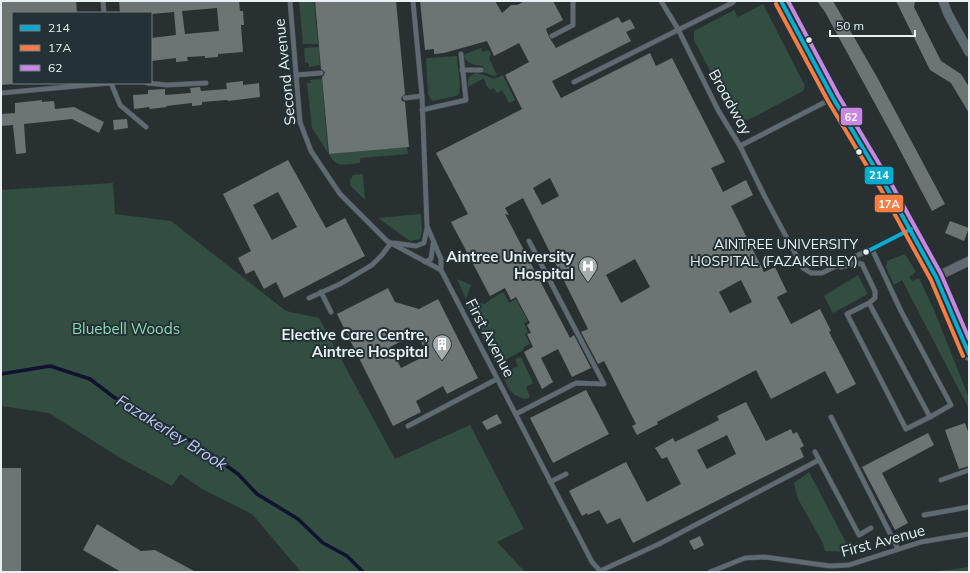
<svg xmlns="http://www.w3.org/2000/svg" width="970" height="573" font-family="Mulish,sans-serif">
<style>
.green{fill:#324e41}
.lines{fill:none;stroke-linecap:round;stroke-linejoin:round}
.stream{stroke:#101230;stroke-width:3.5}
.building{fill:#6d7474;fill-rule:evenodd}
.lane-casing{stroke:#484e50;stroke-width:5.5}
.street-casing{stroke:#484e50;stroke-width:10}
.secondary-casing{stroke:#484e50;stroke-width:14}
.lane{stroke:#5f6a72;stroke-width:4.5}
.street{stroke:#5f6a72;stroke-width:9}
.secondary{stroke:#616c74;stroke-width:13}
.bus-1-casing{stroke:#243236;stroke-width:7}
.bus-2-casing{stroke:#243236;stroke-width:7}
.bus-3-casing{stroke:#243236;stroke-width:7}
.bus-1{stroke:#06acd0;stroke-width:4}
.bus-2{stroke:#f77d43;stroke-width:4}
.bus-3{stroke:#c787e3;stroke-width:4}
.bus-dot{fill:#e8f0f3;stroke:#243236;stroke-width:1.5}
.labels{text-anchor:middle;stroke-width:4;stroke-linejoin:round;paint-order:stroke}
.bus-label{font-size:14px;fill:#e8f0f3;stroke:#243236;text-anchor:end}
.street-label{font-size:15px;fill:#e8f0f3;stroke:#243236}
.poi-label{font-size:15px;font-weight:bold;fill:#e8f0f3;stroke:#243236;text-anchor:end}
.park-label{font-size:15px;fill:#8ddab3;stroke:#243236}
.water-label{font-size:16px;font-style:italic;fill:#bec6fd;stroke:#243236}
.line-badge{stroke:#243236;stroke-width:1.5}
.badge-label{font-size:11px;text-anchor:middle;font-weight:bold;fill:#fff}
</style>
<rect width="100%" height="100%" fill="#283032"/>
<g class="green">
<path d="M299,1H314L318,44H303Z"/>
<path d="M763,4L805,86L803,91L752,118L746,120L738,119L729,107L694,40V31L734,10L738,17Z"/>
<path d="M319,47L320,65L309,67V64L305,62L304,49L305,48Z"/>
<path d="M481,48L482,52L488,50L491,54L489,58L497,75L494,76L483,72V66C474,65 467,64 463,55Z"/>
<path d="M457,56L460,86L459,94L456,96L432,101L428,94L426,58Z"/>
<path d="M479,72V74L484,75L494,79L503,75L515,100L509,103L502,90L497,93L494,88L490,90L486,85L484,78L468,87C467,78 470,74 479,72Z"/>
<path d="M322,79L328,153L312,128L307,83H311L310,80Z"/>
<path d="M407,147L408,154L360,158V163C346,164 336,169 329,154Z"/>
<path d="M362,174L363,175L365,200L350,185V181L353,175Z"/>
<path d="M113,183L115,214L171,221L286,311L319,318L395,459L470,425L524,529L497,542L525,572H301L252,514L202,489L180,474L172,486L122,459L49,413L1,406V190Z"/>
<path d="M421,214L422,230L420,239L410,241L378,218Z"/>
<path d="M905,254L916,272L909,277L912,281L919,278L934,310L969,398V409L902,280L894,285L886,267L887,261Z"/>
<path d="M858,275L867,293L866,295L833,313L824,296Z"/>
<path d="M457,279L471,285L466,299Z"/>
<path d="M503,292L509,303L516,299L528,321L524,323L528,332L525,334L530,344L524,347L523,350L500,363L495,362L468,308L470,301L485,304L491,299Z"/>
<path d="M521,357L533,383L526,387L530,397L526,399C510,396 508,388 502,374L518,366L515,359Z"/>
<path d="M809,472L851,552L825,551L823,543L798,499L794,483Z"/>
<path d="M969,567V572H931Z"/>
</g>
<g class="lines">
<path class="stream" d="M1,374L50,366L90,379L115,398L147,414L202,448L238,474L257,494L298,519L323,543L347,556L363,572"/>
</g>
<g class="building">
<path d="M1,1H76L77,12L13,13V84L1,85Z"/>
<path d="M119,1H239L240,11H243L244,25H241L243,52L218,54V57L205,58V56L187,57L188,61L176,62V58L151,61V38L176,35L174,12L151,14L120,13ZM217,8L219,31L185,34L182,11Z"/>
<path d="M315,1H396L405,94L401,98L402,101L405,102L409,147L329,154L322,77L324,75L325,72L321,69Z"/>
<path d="M420,1H495L502,13L511,5H517L525,1H553L563,20L546,29L549,37L551,40L556,48L618,17L622,23L630,19L635,28L626,32L631,41L552,81L561,98L650,53L656,66L672,58L725,162L711,168L723,192L746,180L753,195L731,206L764,272L775,267L787,292L777,297L791,324L820,309L831,331L829,332L856,384L837,394L825,371L771,399L756,370L657,422L658,424L637,435L632,426L636,424L604,361L598,364L581,332L588,329L523,198L505,208L509,215L505,214L570,338L574,335L591,368L572,377L558,349L541,358L553,382L542,389L524,352L533,347L527,334L531,333L527,325L530,323L516,297L511,300L505,288L490,296L451,222L468,214L436,153L522,109L505,75L529,62L519,43L494,56L487,41L444,53L434,54V49L425,50ZM550,178L559,196L542,205L533,188ZM635,259L650,287L621,303L606,275ZM741,280L752,302L730,313L719,292Z"/>
<path d="M817,1H833L877,77L945,204L932,211L892,135L825,12Z"/>
<path d="M896,1H915L914,7L941,61L961,74L969,87V113L951,83L930,70Z"/>
<path d="M243,81V85L259,83L260,97L228,101L227,100L202,102V105L192,106V103L166,106L167,107L150,109L149,107L134,109L133,95L148,94V90L165,89V95L191,93L190,88L200,87L201,91L227,89L226,83Z"/>
<path d="M42,100V102L54,101L55,109L74,107L104,122L99,133L72,119L24,124L26,153L16,154L13,125L1,126V114L15,113V103Z"/>
<path d="M127,119L128,128L114,130L113,120Z"/>
<path d="M288,160L326,228L345,218L365,256L284,298L276,282L264,289L254,270L246,274L238,258L251,251L223,194ZM278,192L297,227L272,240L253,205Z"/>
<path d="M950,221L969,228L964,241L945,233Z"/>
<path d="M388,288L395,302L419,309L438,299L478,378L447,394L443,386L416,401L421,412L393,426L337,314ZM417,333L427,355L401,368L390,347Z"/>
<path d="M586,390L609,434L553,463L530,418Z"/>
<path d="M746,402L766,441L791,429L793,434L797,432L804,446L800,448L804,457L633,543L620,518L607,524L599,510L588,515L587,513L582,516L569,491L626,462L647,502L681,484L667,457L662,459L655,448L673,438L675,442L719,420L717,416ZM727,435L736,454L707,469L697,450Z"/>
<path d="M497,414L502,423L487,430L482,422Z"/>
<path d="M965,423L969,434V466L959,469L945,430Z"/>
<path d="M928,433L934,445L882,473L908,523L895,530L862,467Z"/>
<rect x="1" y="468" width="20" height="104"/>
<path d="M97,524L141,551L155,550L196,572H121L83,550Z"/>
<path d="M700,536L704,545L694,550L689,541Z"/>
</g>
<g class="lines">
<defs>
<g id="lane">
<path d="M103,1L104,13"/>
<path d="M290,1L300,122L311,151L340,194L387,241L441,270"/>
<path d="M413,1L422,96L427,226L441,259V270L592,562L601,572"/>
<path d="M661,1L678,29L718,110L740,146L765,197L803,268L811,273H822L909,230"/>
<path d="M552,36L573,25V1"/>
<path d="M462,70H481"/>
<path d="M296,75L321,73"/>
<path d="M574,82L732,3L734,1"/>
<path d="M111,83L120,105L146,127"/>
<path d="M147,83L167,85L206,83"/>
<path d="M1,93L110,83"/>
<path d="M405,98L422,96"/>
<path d="M422,110L466,100L461,54"/>
<path d="M740,146L833,98"/>
<path d="M394,243L416,246L424,243L427,228"/>
<path d="M872,249L901,311L951,405L930,417"/>
<path d="M425,262L431,259L433,244"/>
<path d="M841,267L857,263L862,264L875,291V298L869,303L847,314L906,429L930,417L869,303"/>
<path d="M321,292L331,312"/>
<path d="M309,298L340,284L372,265L382,255L391,243"/>
<path d="M516,414L576,383L604,384L529,241"/>
<path d="M831,417L898,549"/>
<path d="M408,426L497,379"/>
<path d="M815,452L859,535L871,528"/>
<path d="M941,480L969,470"/>
<path d="M550,482L566,474"/>
<path d="M924,515L969,507"/>
<path d="M600,571L659,544L819,460"/>
<path d="M710,572L745,558L765,557L830,566L849,565L921,542L969,534"/>
</g>
<g id="street">
<path d="M943,1L948,14L969,52"/>
<path d="M936,277L969,261"/>
</g>
<path id="secondary" d="M781,1L833,98L888,190L936,277L969,354"/>
</defs>
<use href="#lane" class="lane-casing"/>
<use href="#street" class="street-casing"/>
<use href="#secondary" class="secondary-casing"/>
<use href="#lane" class="lane"/>
<use href="#street" class="street"/>
<use href="#secondary" class="secondary"/>
<defs>
<g id="bus-1">
<path d="M781,1L833,98L888,190L936,277L969,354"/>
<path d="M866,252L911,229"/>
</g>
<path id="bus-2" d="M776,4L828,101L883,193L931,280L963,356"/>
<path id="bus-3" d="M788,1L838,95L893,187L941,274L969,339"/>
</defs>
<use href="#bus-1" class="bus-1-casing"/>
<use href="#bus-2" class="bus-2-casing"/>
<use href="#bus-3" class="bus-3-casing"/>
<use href="#bus-1" class="bus-1"/>
<use href="#bus-2" class="bus-2"/>
<use href="#bus-3" class="bus-3"/>
</g>
<defs>
<symbol id="hospital-pin" viewBox="-11 -11 22 30"><path d="M0 17L-7.5 6A9.5 9.5 0 1 1 7.5 6Z" fill="#a5adaf" stroke="#243236"/><path d="M-5-5h3v3.5h4V-5h3V5h-3V1.5h-4V5h-3Z" fill="#fff"/></symbol>
<symbol id="building-pin" viewBox="-11 -11 22 30"><path d="M0 17L-7.5 6A9.5 9.5 0 1 1 7.5 6Z" fill="#a5adaf" stroke="#243236"/><path d="M-4-6H4V6H1V3H-1V6H-4ZM-2.5-4.3h1.7v1.8h-1.7ZM.8-4.3h1.7v1.8H.8ZM-2.5-1h1.7V.8h-1.7ZM.8-1h1.7V.8H.8Z" fill="#fff"/></symbol>
</defs>
<g fill-rule="evenodd">
<use href="#hospital-pin" x="577" y="255" width="22" height="30"/>
<use href="#building-pin" x="431" y="333" width="22" height="30"/>
</g>
<g class="bus-dot">
<circle cx="809" cy="40" r="3.5"/>
<circle cx="859" cy="152" r="3.5"/>
<circle cx="866" cy="252" r="3.5"/>
</g>
<g class="labels">
<g class="bus-label">
<text x="858" y="249">AINTREE UNIVERSITY<tspan x="858" dy="17">HOSPITAL (FAZAKERLEY)</tspan></text>
</g>
<g class="street-label">
<text transform="translate(285 72) rotate(-96)" y="5">Second Avenue</text>
<text transform="translate(730 102) rotate(61)" y="5">Broadway</text>
<text transform="translate(490 338) rotate(62)" y="5">First Avenue</text>
<text transform="translate(883 541) rotate(-15)" y="5">First Avenue</text>
</g>
<g class="poi-label">
<text x="574" y="262">Aintree University<tspan x="574" dy="17">Hospital</tspan></text>
<text x="428" y="340">Elective Care Centre,<tspan x="428" dy="17">Aintree Hospital</tspan></text>
</g>
<g class="park-label">
<text x="126" y="334">Bluebell Woods</text>
</g>
<g class="water-label">
<text transform="translate(172 432) rotate(32)" y="6">Fazakerley Brook</text>
</g>
</g>
<g class="line-badge">
<rect x="840" y="107" width="23" height="19" rx="4" fill="#c787e3"/>
<rect x="864" y="166" width="30" height="19" rx="4" fill="#06acd0"/>
<rect x="874" y="194" width="30" height="19" rx="4" fill="#f77d43"/>
</g>
<g class="badge-label">
<text x="851" y="121">62</text>
<text x="879" y="179">214</text>
<text x="889" y="208">17A</text>
</g>
<rect width="970" height="573" fill="none" stroke="#e8f0f3" stroke-width="4"/>
<rect x="12" y="12" width="140" height="72" fill="#243236" stroke="#727e82"/>
<rect x="20" y="25" width="20" height="6" fill="#06acd0" stroke="#727e82"/>
<text x="48" y="32" font-size="12" fill="#e8f0f3">214</text>
<rect x="20" y="45" width="20" height="6" fill="#f77d43" stroke="#727e82"/>
<text x="48" y="52" font-size="12" fill="#e8f0f3">17A</text>
<rect x="20" y="65" width="20" height="6" fill="#c787e3" stroke="#727e82"/>
<text x="48" y="72" font-size="12" fill="#e8f0f3">62</text>
<path d="M830 30v6h85v-6" fill="none" stroke="#e8f0f3" stroke-width="2"/>
<text x="836" y="30" font-size="12" fill="#e8f0f3" stroke="#243236" stroke-width="3" paint-order="stroke">50 m</text>
</svg>
